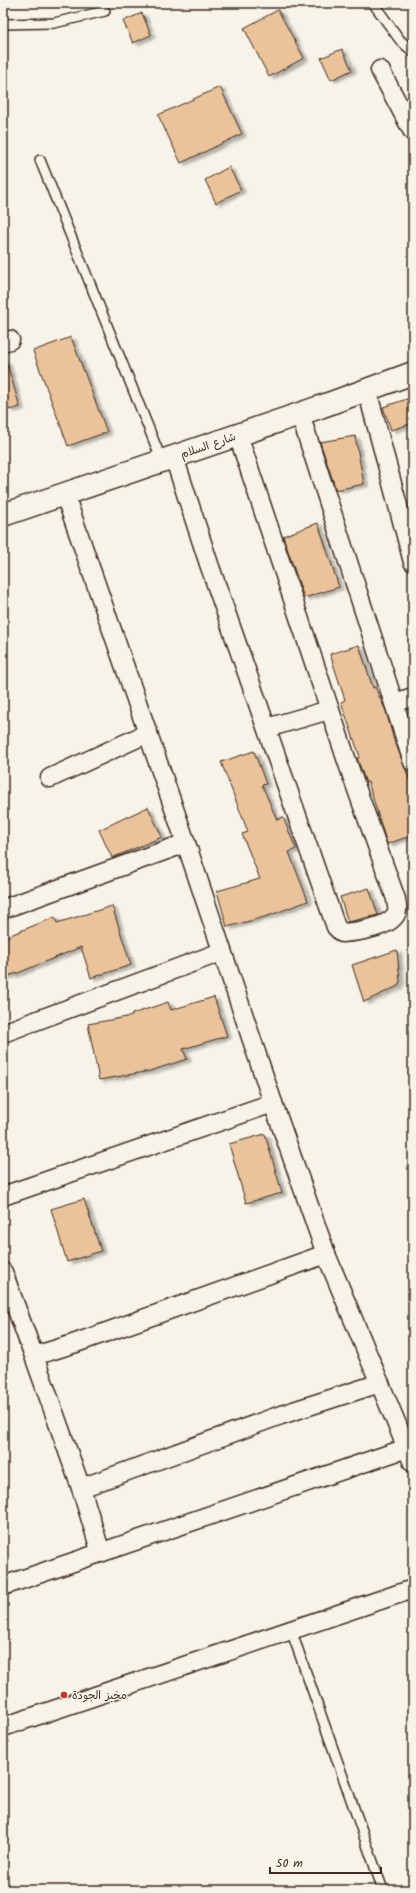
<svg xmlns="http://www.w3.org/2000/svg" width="416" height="1893" font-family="Kalam,'Playpen Sans Arabic',sans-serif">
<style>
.building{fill:#eac39a;stroke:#3b2a1e;filter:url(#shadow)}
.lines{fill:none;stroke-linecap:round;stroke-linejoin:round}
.service-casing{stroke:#3b2a1e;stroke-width:12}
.minor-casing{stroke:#3b2a1e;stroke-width:21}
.secondary-casing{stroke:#3b2a1e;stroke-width:25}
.service{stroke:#f7f3e8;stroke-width:9}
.minor{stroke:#f7f3e8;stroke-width:18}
.secondary{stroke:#f7f3e8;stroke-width:22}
.poi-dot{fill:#c8321e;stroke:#f7f3e8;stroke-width:1.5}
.labels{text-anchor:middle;stroke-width:3;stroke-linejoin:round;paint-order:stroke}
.street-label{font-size:11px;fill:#3b2a1e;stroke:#f7f3e8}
.poi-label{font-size:11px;fill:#3b2a1e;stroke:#f7f3e8;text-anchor:start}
</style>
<defs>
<filter id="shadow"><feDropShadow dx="4.5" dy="2.5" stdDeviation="1" flood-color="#0004"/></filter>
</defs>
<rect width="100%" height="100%" fill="#f7f3e8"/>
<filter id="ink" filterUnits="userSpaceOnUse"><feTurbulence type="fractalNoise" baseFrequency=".025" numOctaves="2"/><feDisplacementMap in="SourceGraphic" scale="8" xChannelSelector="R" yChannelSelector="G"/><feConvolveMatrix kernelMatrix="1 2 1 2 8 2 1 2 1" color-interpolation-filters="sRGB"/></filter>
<g filter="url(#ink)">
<g class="building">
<path d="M278,10L304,58L269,77L244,28Z"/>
<path d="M142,13L151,35L133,43L123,21Z"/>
<path d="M342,49L352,70L331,80L321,58Z"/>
<path d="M220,87L242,134L181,163L158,115Z"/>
<path d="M229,167L241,190L216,203L205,180Z"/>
<path d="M71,337L107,432L68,446L33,351Z"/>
<path d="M3,361H6L20,407L9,410L3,390Z"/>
<path d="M413,397V423L391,430L383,407Z"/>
<path d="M355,436L364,484L336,490L320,442Z"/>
<path d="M318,523L339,587L304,598L283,536Z"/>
<path d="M359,645L373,688L375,687L386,711L395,744H396L413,789V835L387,844L368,782L366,783L357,758L360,757L341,702L345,700L330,654Z"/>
<path d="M254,751L266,784L262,785L277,820L283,817L296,849L289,852L308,901L268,916L227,927L217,891L260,879L242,834L248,832L221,762Z"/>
<path d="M148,807L162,837L112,858L99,830Z"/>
<path d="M369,888L378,915L348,922L340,897Z"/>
<path d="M112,906L131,965L91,978L81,947L18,973L3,977V938L55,917L57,923Z"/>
<path d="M397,950L400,981L398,986L364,1002L352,965Z"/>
<path d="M214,997L227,1036L183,1049L187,1059L150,1071L99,1080L88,1024L132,1016V1014L168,1002L171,1010Z"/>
<path d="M265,1134L282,1193L246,1203L229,1144Z"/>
<path d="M84,1199L101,1251L67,1262L51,1209Z"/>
</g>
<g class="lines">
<defs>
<g id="service">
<path d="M373,3L400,40L413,52"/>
<path d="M3,24L54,23L105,11"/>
<path d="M40,160L162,461"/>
<path d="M291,1630L383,1890"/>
</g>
<g id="minor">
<path d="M380,70L413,132"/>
<path d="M3,342L10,340"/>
<path d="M367,390L413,562"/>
<path d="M300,414L413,762"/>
<path d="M174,457L209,564L336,927L342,933C356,932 394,927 397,911C398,908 396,902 396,899L351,773L238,435"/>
<path d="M65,495L186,843L273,1103L326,1254L413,1463"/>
<path d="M394,703L413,697"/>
<path d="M267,728L329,710"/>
<path d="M50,778L148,733"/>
<path d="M3,909L186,843"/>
<path d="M3,1033L221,952"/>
<path d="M3,1196L273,1103"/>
<path d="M3,1272L34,1356L73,1344L326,1254"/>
<path d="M34,1356L81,1488"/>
<path d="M101,1553L81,1488L281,1415L380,1383"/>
<path d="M3,1586L407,1448"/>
<path d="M3,1727L413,1589"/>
</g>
<path id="secondary" d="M3,515L320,407L413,373"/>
</defs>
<use href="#service" class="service-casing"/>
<use href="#minor" class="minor-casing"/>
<use href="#secondary" class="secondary-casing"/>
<use href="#service" class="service"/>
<use href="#minor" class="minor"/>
<use href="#secondary" class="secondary"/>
</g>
</g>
<circle class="poi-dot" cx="64" cy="1695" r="4"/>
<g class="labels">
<g class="street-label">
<text transform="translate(208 445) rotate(-19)" y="4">شارع السلام</text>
</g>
<g class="poi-label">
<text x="72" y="1699">مخبز الجودة</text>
</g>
</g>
<rect width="416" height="1893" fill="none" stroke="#f7f3e8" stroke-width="16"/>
<rect x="8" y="8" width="400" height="1877" fill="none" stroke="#3b2a1e" stroke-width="1.5" filter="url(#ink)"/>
<path d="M270 1867v6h111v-6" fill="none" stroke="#3b2a1e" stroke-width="2"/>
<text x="276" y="1867" font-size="12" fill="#3b2a1e" stroke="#f7f3e8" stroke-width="3" paint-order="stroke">50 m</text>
</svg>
